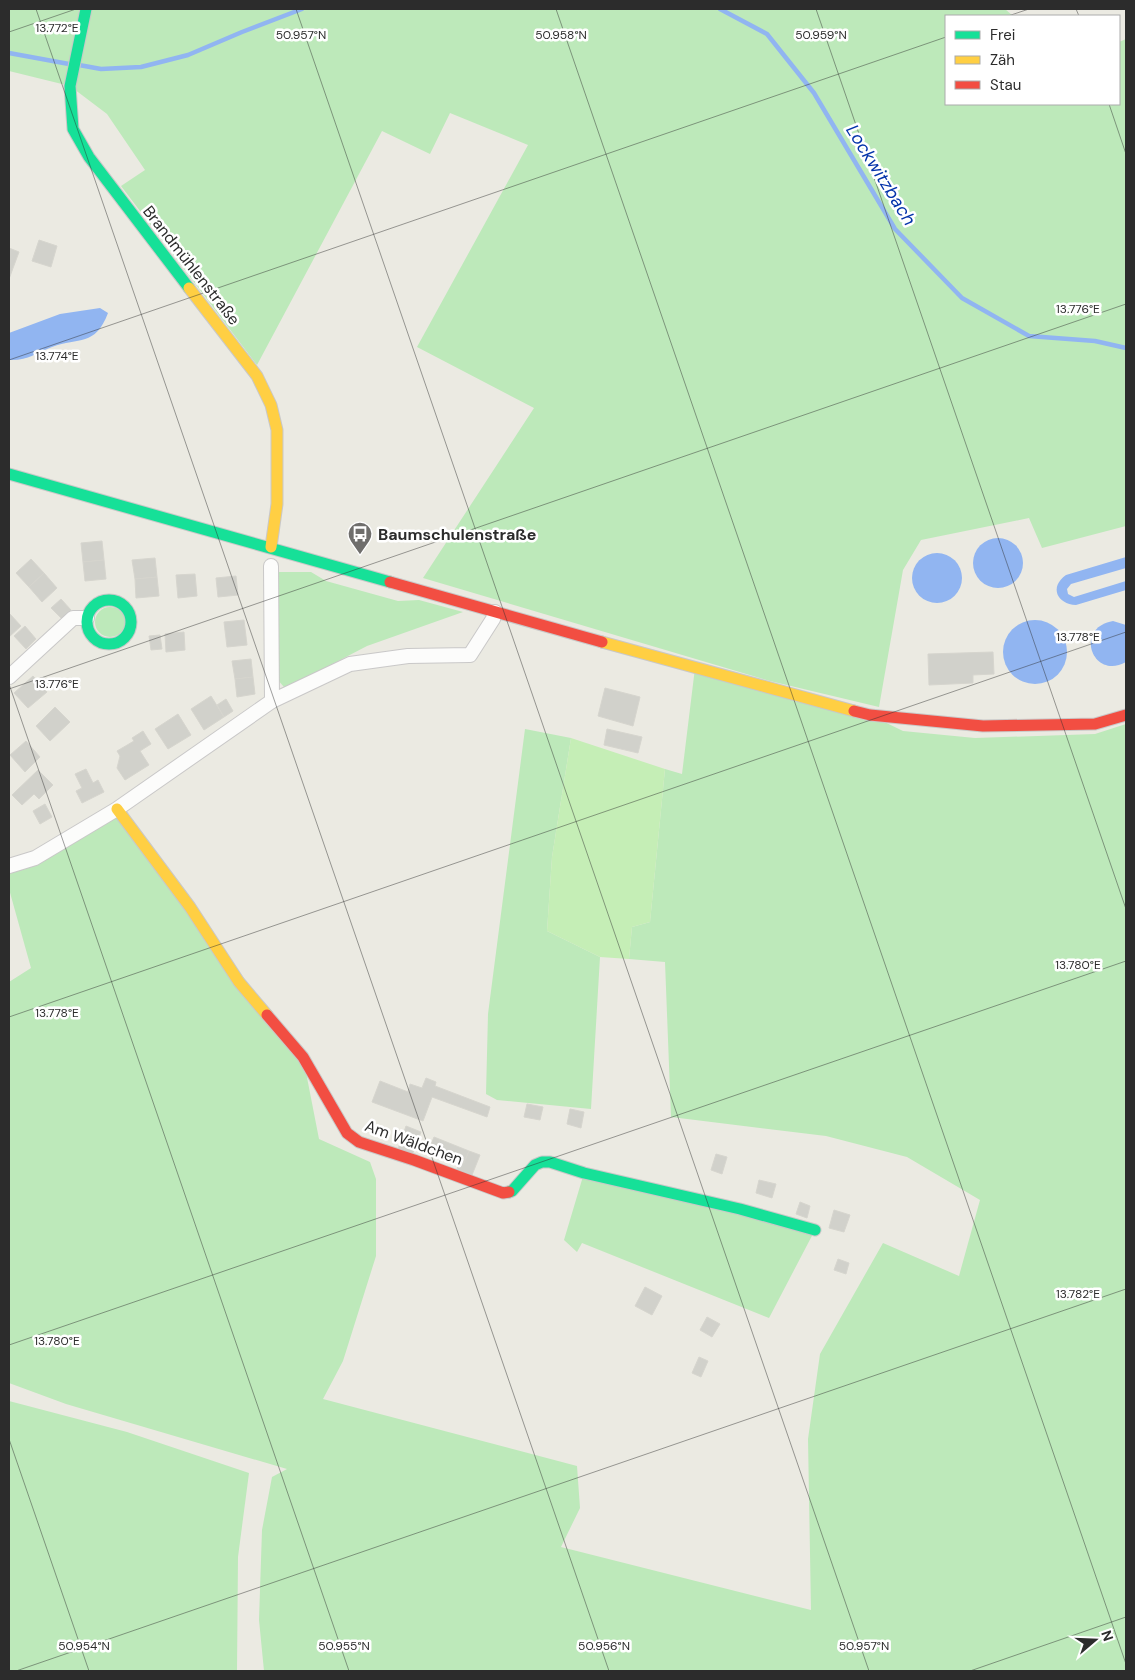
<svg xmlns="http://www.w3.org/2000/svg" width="1135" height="1680" font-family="'DM Sans',sans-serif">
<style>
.green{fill:#bde9ba}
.pitch{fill:#c5eeb6}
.water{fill:#91b5f1}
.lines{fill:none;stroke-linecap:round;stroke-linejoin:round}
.stream{stroke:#91b5f1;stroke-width:4.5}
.building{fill:#d1d1cb;stroke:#d6d5ce}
.street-casing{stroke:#c9c8c8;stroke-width:16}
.fast-casing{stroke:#c9c8c8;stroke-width:13}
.slow-casing{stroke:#c9c8c8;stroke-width:13}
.jam-casing{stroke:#c9c8c8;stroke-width:13}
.street{stroke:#fcfcfb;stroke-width:14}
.fast{stroke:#16e098;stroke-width:11}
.slow{stroke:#ffcf43;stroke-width:11}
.jam{stroke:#f24e42;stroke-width:11}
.ticks{fill:none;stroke:#2c2c2c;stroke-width:1;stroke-opacity:0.45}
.labels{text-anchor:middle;stroke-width:5;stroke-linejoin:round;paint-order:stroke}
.street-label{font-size:16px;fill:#2c2c2c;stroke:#fff}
.poi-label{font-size:16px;font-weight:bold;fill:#2c2c2c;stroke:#fff;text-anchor:start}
.water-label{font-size:18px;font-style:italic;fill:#0333aa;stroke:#fff}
.ticks-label{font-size:12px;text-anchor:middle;fill:#2c2c2c;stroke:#fff;stroke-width:5;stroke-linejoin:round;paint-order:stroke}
</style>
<rect width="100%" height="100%" fill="#ebeae2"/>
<g class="green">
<path d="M9,9H1005L1013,16H946V104H1119V42L1126,39V526L1042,548L1029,518L921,540L903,570L879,707L770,681L423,578L534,408L417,347L528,145L450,113L430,154L382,131L257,365L121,186L145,170L107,114L70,86L9,71Z"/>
<path d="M276,572H311L326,581L398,601L419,600L463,612L367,646L294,684L284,687L277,679Z"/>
<circle cx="110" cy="622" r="15"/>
<path d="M695,668L870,715L903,731L975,738L1095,734L1126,724V1671H264L259,1620L262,1530L272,1477L287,1469L66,1404L9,1383V982L31,968L9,889V866L117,809L303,1057L319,1139L370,1162L376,1179V1256L343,1361L323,1399L577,1466L580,1508L561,1547L811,1610L808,1439L820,1354L883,1243L959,1276L980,1200L907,1157L826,1136L671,1117L665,962L629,959L632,927L650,922L665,769L682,774Z"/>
<path d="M525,729L571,738L552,857L547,931L600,957L591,1109L497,1100L486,1094L488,1014Z"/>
<path d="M584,1173L815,1230L769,1318L582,1243L577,1252L564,1240Z"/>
<path d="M9,1401L127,1432L249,1473L238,1557L237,1671H9Z"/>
</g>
<path class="pitch" d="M571,738L665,769L650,922L632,927L629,959L600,957L547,931L552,857Z"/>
<g class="water">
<path d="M100,308L108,313C95,347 79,337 52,347C35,353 28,361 9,360V333L60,314Z"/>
<circle cx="998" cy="563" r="25"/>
<circle cx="937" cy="578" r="25"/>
<path d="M1126,557V568L1071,584L1067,589L1068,594L1074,597L1126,581V590L1076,605C1057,604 1049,587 1066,575Z"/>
<circle cx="1035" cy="652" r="32"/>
<path d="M1113,621L1126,625V662C1093,681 1073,628 1113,621Z"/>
</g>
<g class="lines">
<g class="stream">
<path d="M720,9L767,34L814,93L895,229L962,298L1029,336L1095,341L1126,348"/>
<path d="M9,53L69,64"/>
<path d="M79,65L101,69L141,67L188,55L242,32L302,9"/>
</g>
</g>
<g class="building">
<path d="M39,240L57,246L51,267L32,261Z"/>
<path d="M9,248L19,252L9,279Z"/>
<path d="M102,541L104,560L83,562L81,543Z"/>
<path d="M155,558L157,577L135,579L132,560Z"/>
<path d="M31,559L44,573L29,587L16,573Z"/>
<path d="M104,560L106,579L85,581L83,562Z"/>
<path d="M44,573L57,588L42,602L29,587Z"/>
<path d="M195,574L197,596L178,598L176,575Z"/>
<path d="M236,576L238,595L218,597L216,578Z"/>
<path d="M157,577L159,596L136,598L135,579Z"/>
<path d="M61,599L71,610L62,619L51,608Z"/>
<path d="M10,614L21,626L9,637V616Z"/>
<path d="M244,620L247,645L227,647L224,622Z"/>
<path d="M25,626L36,639L26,649L14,636Z"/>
<path d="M184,632L185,650L166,652L165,634Z"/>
<path d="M160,635L162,649L151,650L149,636Z"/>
<path d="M993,652L994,674L973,675V683L929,685L928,654Z"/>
<path d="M251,659L253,677L235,679L232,661Z"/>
<path d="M33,676L47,692L28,708L14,693Z"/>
<path d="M253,677L255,694L237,697L235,679Z"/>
<path d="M605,688L640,697L633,726L598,716Z"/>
<path d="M211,696L224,717L204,730L191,709Z"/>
<path d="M226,699L233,711L224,717L217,705Z"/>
<path d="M55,707L70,722L50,741L36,726Z"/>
<path d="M178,714L191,735L168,749L155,729Z"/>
<path d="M607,729L642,737L638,753L604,745Z"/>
<path d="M143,731L151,744L140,751L149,765L125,780L117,768L120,756L117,751L134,741L132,738Z"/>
<path d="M26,741L40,757L25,772L10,755Z"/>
<path d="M86,769L93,783L98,780L104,792L82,803L76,791L82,788L75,774Z"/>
<path d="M38,770L53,785L39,799L34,794L22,805L12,795Z"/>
<path d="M45,804L52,817L40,824L33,811Z"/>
<path d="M426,1078L436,1082L435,1086L490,1107L487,1117L432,1097L423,1121L372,1102L380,1081L408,1092L410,1084L422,1088Z"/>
<path d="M527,1104L543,1107L540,1120L524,1117Z"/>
<path d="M570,1109L584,1112L581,1128L567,1124Z"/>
<path d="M406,1126L421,1132L412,1155L398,1149Z"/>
<path d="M434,1137L469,1151L464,1163L429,1149Z"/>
<path d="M469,1151L480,1155L472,1175L457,1169L460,1161L464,1163Z"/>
<path d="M716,1154L727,1157L722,1174L711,1170Z"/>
<path d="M759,1180L776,1184L772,1198L756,1193Z"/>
<path d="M800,1202L810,1206L807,1218L796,1214Z"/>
<path d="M834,1210L850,1215L844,1232L829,1228Z"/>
<path d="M838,1259L849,1263L846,1274L834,1270Z"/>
<path d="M645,1287L662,1296L652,1315L635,1306Z"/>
<path d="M707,1317L720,1324L712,1337L700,1330Z"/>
<path d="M699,1357L708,1361L701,1377L692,1373Z"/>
</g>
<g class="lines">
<defs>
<g id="street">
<path d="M271,566L272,701"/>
<path d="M9,677L73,618H87"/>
<path d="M9,866L35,858L117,809L272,701L350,664L408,656L470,655L493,619L495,612"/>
</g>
<g id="fast">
<path d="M86,9L70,86L73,129L89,157L189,288"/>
<path d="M9,474L390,582"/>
<circle cx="109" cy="622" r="22"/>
<path d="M509,1192L512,1191L535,1165L542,1162H550L584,1173L740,1209L815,1230"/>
</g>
<g id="slow">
<path d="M189,288L257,376L271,405L277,430V504L271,547"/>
<path d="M602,642L854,711"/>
<path d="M117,809L190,907L239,982L267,1015"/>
</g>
<g id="jam">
<path d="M390,582L602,642"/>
<path d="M854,711L870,715L983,726L1095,724L1126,715"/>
<path d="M267,1015L303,1057L347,1133L359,1142L414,1160L503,1193L509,1192"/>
</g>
</defs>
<use href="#street" class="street-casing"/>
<use href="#fast" class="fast-casing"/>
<use href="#slow" class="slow-casing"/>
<use href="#jam" class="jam-casing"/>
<use href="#street" class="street"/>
<use href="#fast" class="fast"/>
<use href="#slow" class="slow"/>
<use href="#jam" class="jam"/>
</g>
<path class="ticks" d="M36,9L609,1671M296,9L869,1671M556,9L1126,1664M816,9L1126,909M1076,9L1079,16M1008,16L1029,9M9,32L76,9M1109,104L1126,154M9,360L946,37M9,684L349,1671M9,689L1126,304M9,1017L1126,632M9,1345L1126,961M9,1439L89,1671M16,1671L1126,1289M970,1671L1126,1617"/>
<defs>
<symbol id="bus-pin" viewBox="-11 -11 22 30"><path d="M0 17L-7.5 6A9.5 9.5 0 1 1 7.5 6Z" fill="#6f6e6c" stroke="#fff"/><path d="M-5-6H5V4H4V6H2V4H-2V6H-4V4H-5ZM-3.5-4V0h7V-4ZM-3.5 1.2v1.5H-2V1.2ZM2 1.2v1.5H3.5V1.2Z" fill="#fff"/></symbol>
</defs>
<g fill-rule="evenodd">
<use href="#bus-pin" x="346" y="520" width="28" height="38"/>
</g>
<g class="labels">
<g class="street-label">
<text transform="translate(192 265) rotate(52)" y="6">Brandmühlenstraße</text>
<text transform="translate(414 1142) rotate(20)" y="6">Am Wäldchen</text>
</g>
<g class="poi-label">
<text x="378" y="540">Baumschulenstraße</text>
</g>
<g class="water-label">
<text transform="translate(881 175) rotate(58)" y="6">Lockwitzbach</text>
</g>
</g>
<g class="ticks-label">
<text x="57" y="32">13.772°E</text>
<text x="301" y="39">50.957°N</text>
<text x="561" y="39">50.958°N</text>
<text x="821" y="39">50.959°N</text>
<text x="1078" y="313">13.776°E</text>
<text x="57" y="360">13.774°E</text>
<text x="1078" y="641">13.778°E</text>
<text x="57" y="688">13.776°E</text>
<text x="1078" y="969">13.780°E</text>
<text x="57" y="1017">13.778°E</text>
<text x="1078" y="1298">13.782°E</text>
<text x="57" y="1345">13.780°E</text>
<text x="84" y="1650">50.954°N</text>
<text x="344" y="1650">50.955°N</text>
<text x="604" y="1650">50.956°N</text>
<text x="864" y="1650">50.957°N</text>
</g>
<rect width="1135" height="1680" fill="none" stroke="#2c2c2c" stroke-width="20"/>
<rect x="945" y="15" width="175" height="90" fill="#ffffff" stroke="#ababab"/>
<rect x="955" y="31" width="25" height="8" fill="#16e098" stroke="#ababab"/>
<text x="990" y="40" font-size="15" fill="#2c2c2c">Frei</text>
<rect x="955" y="56" width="25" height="8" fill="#ffcf43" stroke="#ababab"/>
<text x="990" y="65" font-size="15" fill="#2c2c2c">Zäh</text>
<rect x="955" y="81" width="25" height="8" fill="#f24e42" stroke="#ababab"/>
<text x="990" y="90" font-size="15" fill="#2c2c2c">Stau</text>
<g transform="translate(1095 1640) rotate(71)" stroke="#ffffff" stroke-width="4" paint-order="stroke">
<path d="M0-4L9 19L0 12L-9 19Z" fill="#2c2c2c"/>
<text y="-8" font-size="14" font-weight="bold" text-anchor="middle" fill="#2c2c2c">N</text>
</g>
</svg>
